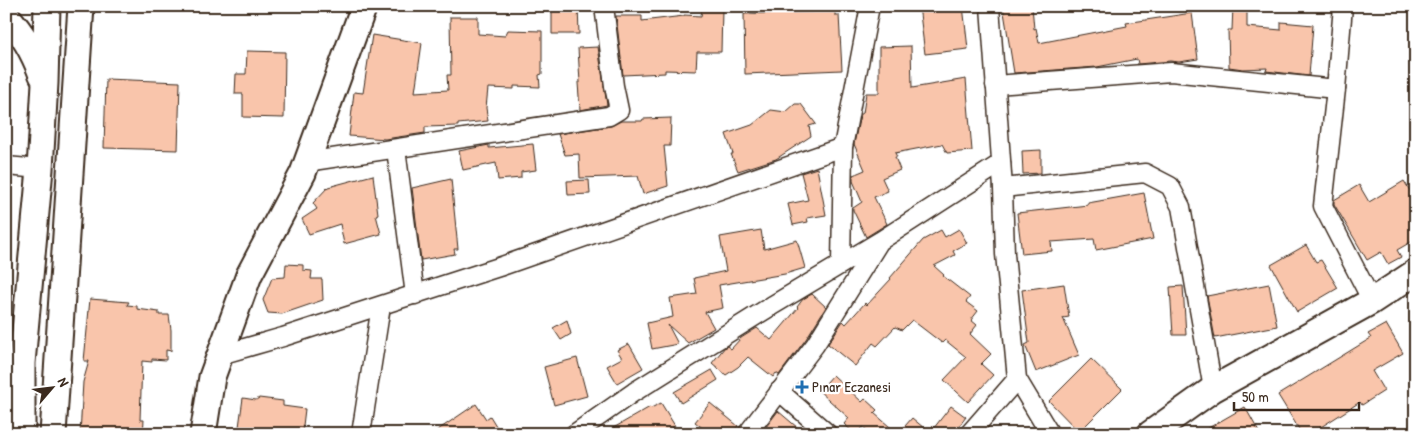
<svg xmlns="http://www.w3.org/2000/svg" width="1422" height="440" font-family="'Patrick Hand',sans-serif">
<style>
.building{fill:#f9c5ab;stroke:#3b2a1e}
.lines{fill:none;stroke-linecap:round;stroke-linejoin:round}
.street-casing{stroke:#3b2a1e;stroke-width:21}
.secondary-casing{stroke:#3b2a1e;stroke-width:29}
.street{stroke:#fff;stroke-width:18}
.secondary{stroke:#fff;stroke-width:25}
.poi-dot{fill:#1f6fb2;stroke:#fff;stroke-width:2}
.labels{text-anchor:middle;stroke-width:4.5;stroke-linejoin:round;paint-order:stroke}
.poi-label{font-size:15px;fill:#3b2a1e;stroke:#fff;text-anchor:start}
</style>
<rect width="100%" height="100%" fill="#fff"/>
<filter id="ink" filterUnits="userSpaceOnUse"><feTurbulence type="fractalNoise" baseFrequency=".02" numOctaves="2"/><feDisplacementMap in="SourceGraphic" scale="10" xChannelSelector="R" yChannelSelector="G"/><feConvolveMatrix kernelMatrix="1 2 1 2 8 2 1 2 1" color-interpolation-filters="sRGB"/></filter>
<g filter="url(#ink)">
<g class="building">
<path d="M552,6H578L579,34H552Z"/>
<path d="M919,6H963L968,49L925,54Z"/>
<path d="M1003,6H1032L1034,29L1036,28L1039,43L1127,26L1126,23L1192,13L1198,59L1179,62L1170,61L1138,64L1137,59L1097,67L1014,73Z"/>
<path d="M1233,6H1247V27L1281,30V22L1313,25L1309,76L1266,71L1267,68L1243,69L1229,67L1228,30H1232Z"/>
<path d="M702,8L722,9L721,52H697L696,71L665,70V73L623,75L616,16H642V21L684,16V15L701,16Z"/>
<path d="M835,11V15H839L842,70L745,74L744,14Z"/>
<path d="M450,17H478V34L505,36L508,30L542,31V74L539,75L540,87L514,86V89L488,88L486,108L488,121L458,124V126L425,127V133L385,139L349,136L354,92L363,93L372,35L422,43L415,92L448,90L447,75H451Z"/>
<path d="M911,46L912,88L966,79L972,151L947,153L942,144L895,153L897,157H895L900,170L882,178L888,191L874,197L887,224L866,237L853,210V208L862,202L853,181V175L865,170L854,144L860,115L863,113L866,93H879V47Z"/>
<path d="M598,47L607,105L580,110L578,83H580L578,48Z"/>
<path d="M247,51L285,52L284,118L243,117V94H235L236,74H246Z"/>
<path d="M106,79L180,82L178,150L104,148Z"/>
<path d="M795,104H801L816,124L809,126L811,136L776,159L738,171L731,154H733L726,134L752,125L771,110L786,112Z"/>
<path d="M671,118L670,146H664L668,186L643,194L638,176L580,178L579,154L565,155L558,134L611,126L621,121H642L643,119Z"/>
<path d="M533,144L536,170L521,172V178L498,180L496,163L463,170L459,151L489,145V148Z"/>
<path d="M1041,150V173L1023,174L1022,151Z"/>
<path d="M817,168L826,215L807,218L808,222L793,225L788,204L808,200L801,173Z"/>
<path d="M373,175L378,214L376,215L381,234L344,244L340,224L309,234L302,219L317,209L313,203L328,187Z"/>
<path d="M451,179L458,249H454L455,254L421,260L412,188Z"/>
<path d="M589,180L590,194L568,195L567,181Z"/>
<path d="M1404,181L1416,200V239L1397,250L1401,257L1388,264L1381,252L1367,260L1334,204V200L1359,185L1369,202Z"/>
<path d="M1144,193L1153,239L1096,250L1094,239L1051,242L1052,251L1022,254L1017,213L1088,205V203Z"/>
<path d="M959,229L967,243L953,251L955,255L934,266L944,275L943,276L970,297L966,302L978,311L971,320L977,325L970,334L991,354L981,364L993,375L968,402L944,380L966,357L945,340L942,343L912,320L902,330L895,327L877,346L873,343L855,366L828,344L843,321L846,324L865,303L867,305L891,279L890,278L923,240L941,230L945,237Z"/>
<path d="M761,230L764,249L797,240L805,268L785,274L719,285L723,308L705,312L714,328L688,343L668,325L678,344L652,349L647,323L673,317L670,298L697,294L694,278L726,271L720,237Z"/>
<path d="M1306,245L1316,262L1321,260L1338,288L1297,312L1271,265Z"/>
<path d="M286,264L303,265V270L312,271L311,279H322L323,300L282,314L268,313L263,300L272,278L285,277Z"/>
<path d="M1064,284L1069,317L1063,318L1079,355L1036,372L1025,345L1029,343L1022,290Z"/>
<path d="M1269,284L1277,326L1215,338L1207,296Z"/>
<path d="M1183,286L1186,335H1173L1170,287Z"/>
<path d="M812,294L826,307L806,339L779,375L776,373L773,377L748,357L738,367L726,375L712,363L725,347L727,346L731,349L741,338L757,328L771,340L798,308L797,307L803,299Z"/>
<path d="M90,299L129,302L127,305L137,306V309L159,312V315H169L171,330V351L166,350V360L152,359V362L142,361L140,420H144L143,434H80L83,382L89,361H84Z"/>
<path d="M567,320L571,334L561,340L553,328Z"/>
<path d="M1386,324L1403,353L1372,371L1384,391L1362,405L1360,402L1310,434H1302L1278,395L1371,338L1368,334Z"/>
<path d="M629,344L643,368L617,383L607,366L622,358L617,350Z"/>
<path d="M577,358L587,396L554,405L544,367Z"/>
<path d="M1091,359L1122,389L1079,432L1049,401Z"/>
<path d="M712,370L718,380L681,403L674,392Z"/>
<path d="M833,375L862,402L865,399L877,410L874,413L898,434L912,418L930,433L951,406L966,417L953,434H872L863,427L857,434H855L844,424L849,418L819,391Z"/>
<path d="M243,398L256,400L259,398L283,401V406L305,409L302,434H238Z"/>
<path d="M661,403L675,426L662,434H603L650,407L651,408Z"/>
<path d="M710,403L738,426L731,434H710L695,422Z"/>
<path d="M476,404L486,419L490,416L501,434H432Z"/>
<path d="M1245,407L1260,434H1198Z"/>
<path d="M778,411L805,434H774L766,427Z"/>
</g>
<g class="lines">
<defs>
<g id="street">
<path d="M990,6L1003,188L1005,254L1017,379L1050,434"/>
<path d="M995,85L1171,72L1336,89L1343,6"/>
<path d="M1336,89L1323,206L1372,301"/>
<path d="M396,149L415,295"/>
<path d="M306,162L609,116L619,110L614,86L604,6"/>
<path d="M6,166L40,169"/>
<path d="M1003,188L1145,173L1170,186L1181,207L1213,389"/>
<path d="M841,264L843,147L870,6"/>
<path d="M220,355L283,337L499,267L843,147"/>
<path d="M779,391L828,434"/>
<path d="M361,434L381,306"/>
<path d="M574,434L634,392L773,305L880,241L1001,163"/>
<path d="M747,434L815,345L878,244"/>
<path d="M969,434L1017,379"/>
</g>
<g id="secondary">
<path d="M6,15C23,34 33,51 42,75"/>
<path d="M22,434V363L40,169L45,83L47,6"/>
<path d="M53,434L81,6"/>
<path d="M203,434L212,377L249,275L303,173L364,6"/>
<path d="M1150,434L1213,389L1372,301L1416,272"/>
</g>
</defs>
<use href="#street" class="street-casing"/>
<use href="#secondary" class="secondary-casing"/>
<use href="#street" class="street"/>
<use href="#secondary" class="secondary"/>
</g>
</g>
<path class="poi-dot" d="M799.5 379.5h5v5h5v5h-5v5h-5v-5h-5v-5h5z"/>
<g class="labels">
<g class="poi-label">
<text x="812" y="392">Pınar Eczanesi</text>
</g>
</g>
<rect width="1422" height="440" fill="none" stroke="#fff" stroke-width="25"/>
<rect x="12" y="12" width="1397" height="415" fill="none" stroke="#3b2a1e" stroke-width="2" filter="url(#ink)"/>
<g transform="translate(52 388) rotate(62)" stroke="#ffffff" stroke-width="4" paint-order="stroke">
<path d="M0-4L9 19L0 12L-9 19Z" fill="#3b2a1e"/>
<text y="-8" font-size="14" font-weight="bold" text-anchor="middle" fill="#3b2a1e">N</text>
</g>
<path d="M1234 402v8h125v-8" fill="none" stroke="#3b2a1e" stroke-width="2.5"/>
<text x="1242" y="402" font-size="15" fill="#3b2a1e" stroke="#ffffff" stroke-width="4" paint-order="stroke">50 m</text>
</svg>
